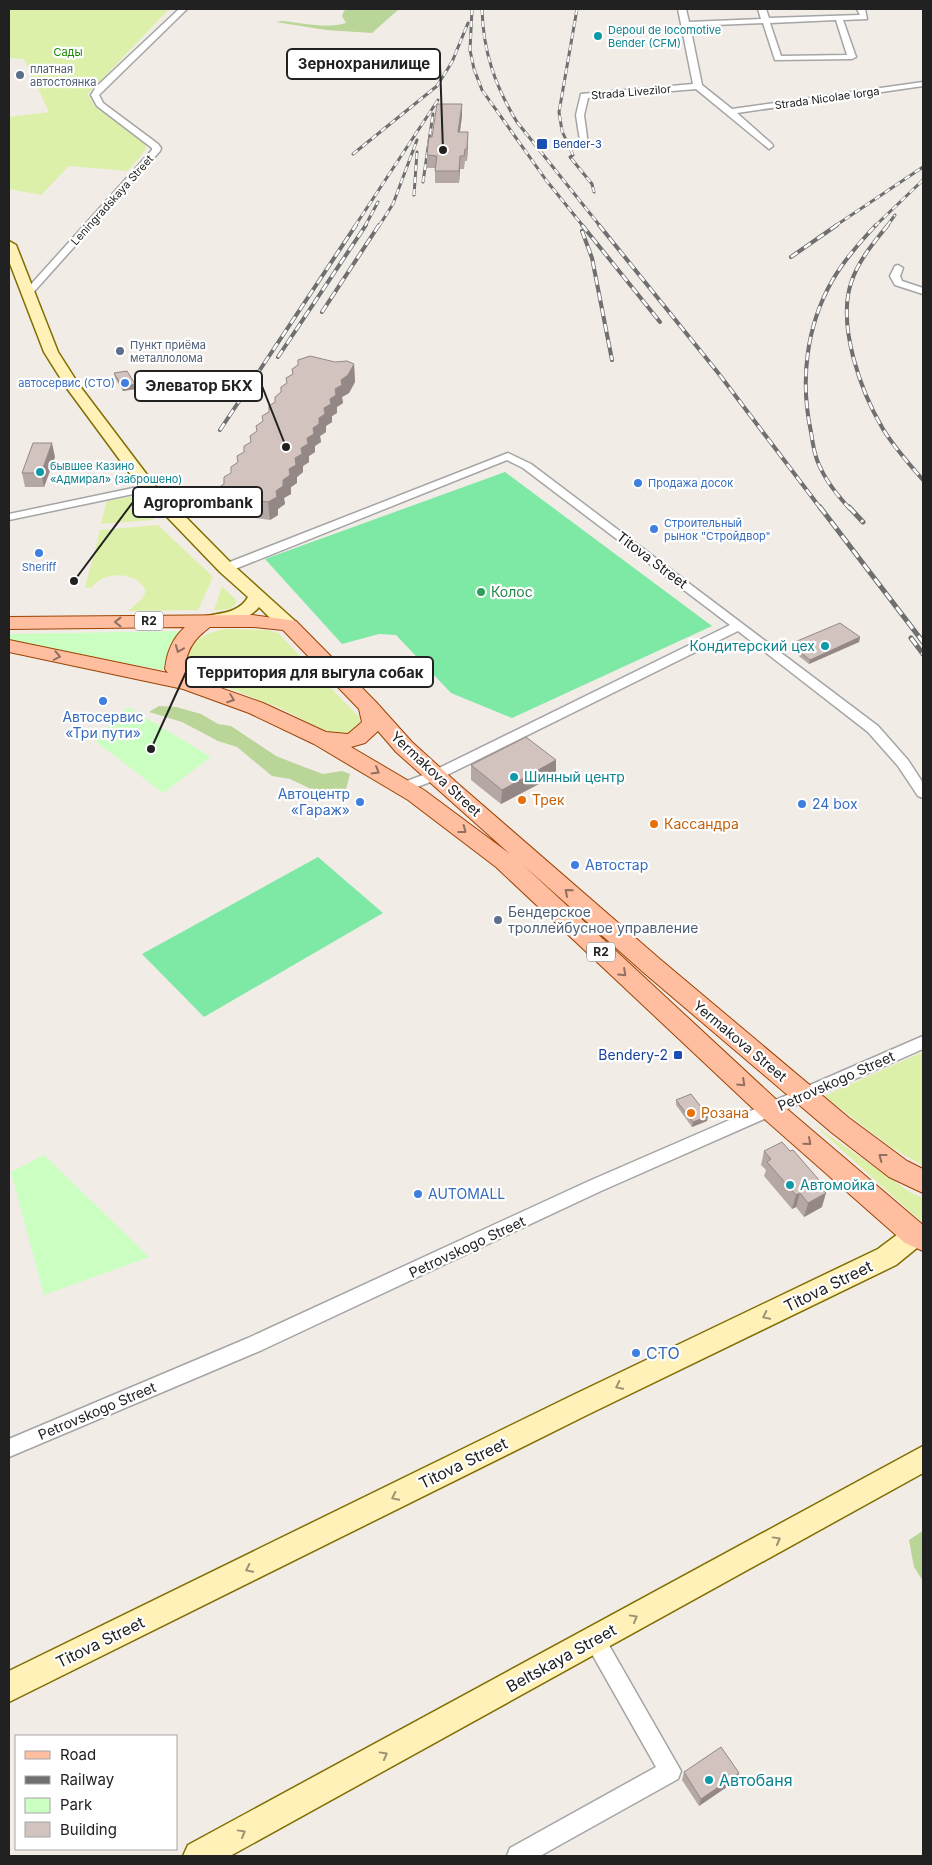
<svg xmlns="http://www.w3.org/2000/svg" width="932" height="1865" font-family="Inter,sans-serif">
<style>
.grass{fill:#ddf0a9}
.forest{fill:#b9d598}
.park{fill:#cbffc1}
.pitch{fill:#7ee8a5}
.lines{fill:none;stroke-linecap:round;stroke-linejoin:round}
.street-casing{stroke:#a5a5a5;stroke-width:3}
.secondary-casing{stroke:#806e00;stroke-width:3}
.primary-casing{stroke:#9e4300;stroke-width:2}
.street{fill:#fff;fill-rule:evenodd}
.secondary{fill:#fff1b8;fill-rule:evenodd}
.primary{fill:#ffbe9f;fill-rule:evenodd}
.rail-far2-casing{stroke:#6f6f6f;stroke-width:3}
.rail-far1-casing{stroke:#6f6f6f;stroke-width:4}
.rail-casing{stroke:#6f6f6f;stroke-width:5}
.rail-far2{stroke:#fff;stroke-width:2;stroke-dasharray:6;stroke-linecap:butt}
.rail-far1{stroke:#fff;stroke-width:2.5;stroke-dasharray:8;stroke-linecap:butt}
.rail{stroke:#fff;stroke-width:3;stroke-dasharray:9;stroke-linecap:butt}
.wall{fill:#b5a8a4}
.shaded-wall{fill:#948886}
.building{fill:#d3c3bf;stroke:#948886}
.oneway{stroke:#907060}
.oneway2{stroke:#9b9374}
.culture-dot{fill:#0f9aa8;stroke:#fff;stroke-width:2}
.service-dot{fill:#5c6f8a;stroke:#fff;stroke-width:2}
.transit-dot{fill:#1a4fb4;stroke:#fff;stroke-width:2}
.shop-dot{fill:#3f7fe0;stroke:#fff;stroke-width:2}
.leisure-dot{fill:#2e9e5b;stroke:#fff;stroke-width:2}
.food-dot{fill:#e8710a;stroke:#fff;stroke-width:2}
.labels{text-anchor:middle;stroke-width:4.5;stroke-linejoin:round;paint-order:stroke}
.far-culture-label{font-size:11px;fill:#0d838f;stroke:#fff;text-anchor:start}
.far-park-label{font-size:11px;fill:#178702;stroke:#fff}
.far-service-label{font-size:11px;fill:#4e5e75;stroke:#fff;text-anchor:start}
.far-street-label{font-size:11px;fill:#212121;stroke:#fff}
.far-transit-label{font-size:11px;fill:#164399;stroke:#fff;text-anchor:start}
.far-shop-label{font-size:11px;fill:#366cbe;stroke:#fff;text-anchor:start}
.shield{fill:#fff;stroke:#646464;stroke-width:1}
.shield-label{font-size:12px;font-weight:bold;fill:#212121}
.street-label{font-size:14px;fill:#212121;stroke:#fff}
.leisure-label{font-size:14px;fill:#27864d;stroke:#fff;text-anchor:start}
.culture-label{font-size:14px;fill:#0d838f;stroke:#fff;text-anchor:start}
.shop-label{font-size:14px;fill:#366cbe;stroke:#fff;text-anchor:start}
.food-label{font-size:14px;fill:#c56008;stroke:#fff;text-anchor:start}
.service-label{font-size:14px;fill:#4e5e75;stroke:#fff;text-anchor:start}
.transit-label{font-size:14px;fill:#164399;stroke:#fff;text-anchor:end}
.near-street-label{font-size:16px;fill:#212121;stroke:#fff}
.near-shop-label{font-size:16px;fill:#366cbe;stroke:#fff;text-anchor:start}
.near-culture-label{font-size:16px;fill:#0d838f;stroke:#fff;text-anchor:start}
.leader{fill:none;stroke:#212121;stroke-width:2}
.callout-dot{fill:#212121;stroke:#fff;stroke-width:2}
.callout{fill:#fff;stroke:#212121;stroke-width:2}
.callout-label{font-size:15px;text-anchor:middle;font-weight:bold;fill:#212121}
</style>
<rect width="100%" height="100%" fill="#f2ece7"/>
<g class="grass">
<path d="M9,9H169L88,94L94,105L146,142V149L128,171L69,166L41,195L9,189V117L49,112L24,59L9,58Z"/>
<path d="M133,496L154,520L101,524L107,501Z"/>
<path d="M158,525L213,577L198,610L128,611L142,599L146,591C136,570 104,571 91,588H85L100,530Z"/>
<path d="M222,586L237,601C234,610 223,610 214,610Z"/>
<path d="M226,629L267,630L278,633L360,718V728L350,734L335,736L282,709L231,689L188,676C177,649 202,632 226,629Z"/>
<path d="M923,1052V1166L891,1147L824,1096Z"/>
<path d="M813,1124L911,1193L923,1198V1223Z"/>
</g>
<g class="forest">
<path d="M348,9H399L372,33L326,30L276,22L282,21C302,23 327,29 346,23L342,16L344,11Z"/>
<path d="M159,706L176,707L201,714L218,724L231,726L276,756L304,767L323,774L342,771L350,774L346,789L336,793H325L313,790L290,779L272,776L237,747L218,741L182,722L149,712Z"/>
<path d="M921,1532H923V1581L914,1567L909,1540Z"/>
</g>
<g class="park">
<path d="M183,631L170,646L164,669L162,670L9,641V634Z"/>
<path d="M128,707L211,757L163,793L94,740Z"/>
<path d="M44,1155L149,1257L44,1295L11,1172Z"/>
</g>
<g class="pitch">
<path d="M505,472L712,626L512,718L451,693L396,635L379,634L342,644L265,559Z"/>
<path d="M318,857L383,913L204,1017L142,954Z"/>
</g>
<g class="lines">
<defs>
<g id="street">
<path d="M179,9H187L99,95L103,103L158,144L161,148L160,151L31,295H25V291L152,150V148L97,106L91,95L96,87Z"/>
<path d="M678,9H686L689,22L761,19L758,9H766L769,18L860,15L857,9H865L867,19L843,20L856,57L852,59L775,60L763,23L690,26L702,85L732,109L923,82V86L737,113L772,144L773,146L769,149L696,89L588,98L584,115L588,145L581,147L576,115L581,94L693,84ZM836,20L847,55L781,56L770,23Z"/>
<path d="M898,265L903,268L900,276L902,281L923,288V294L895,285L890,276L895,266Z"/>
<path d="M508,453L531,464L878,726L908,760L923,783V798L918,796L898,766L868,732L738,631L441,778L409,790H399L397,787L399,784L431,772L730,625L523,468L507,460L230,571L226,572L220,568L222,565Z"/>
<path d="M133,488H151L157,491L151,494H133L9,520V514Z"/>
<path d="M923,1036V1049L601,1191L262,1350L9,1457V1439L248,1338L589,1181Z"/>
<path d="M595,1630L602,1633L681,1771L678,1779L540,1856H507L510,1848L656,1767L588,1647L585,1640L588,1633Z"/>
</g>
<g id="secondary">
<path d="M9,241L16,245L58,352L79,385L157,488L232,564L295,621L298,625L295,629C280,632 270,617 259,607C248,621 219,629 202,625L199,621L202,617C218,613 239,614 248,597L220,572L145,494L66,387L44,352L9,261Z"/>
<path d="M915,1225L923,1227V1243L896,1265L589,1414L9,1702V1671L571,1396L878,1249L906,1228Z"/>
<path d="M923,1446V1473L230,1856H183L188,1845Z"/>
</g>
<path id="primary" d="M253,615L296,621L376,702L412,742L456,782L661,960L849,1118L907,1161L923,1169V1193L889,1177L831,1132L643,972L522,864L780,1103L923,1225V1251L905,1243L762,1117L496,867L408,800L314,744L249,713L183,689L9,652V640L168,673L165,669C167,652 172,639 185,627L9,629V617ZM210,627H253L283,630L359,709L362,722L348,734L326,732L263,703L195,679L185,668C187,649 194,639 210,627ZM378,731L396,752L510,854L424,790L351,747L365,743Z"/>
</defs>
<use href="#street" class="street-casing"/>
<use href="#secondary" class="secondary-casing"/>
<use href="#primary" class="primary-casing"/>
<use href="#street" class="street"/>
<use href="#secondary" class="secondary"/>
<use href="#primary" class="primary"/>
<defs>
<g id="rail-far2">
<path d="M472,9L470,50L474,69L482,90L546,180L583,226"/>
<path d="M482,9C483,51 495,86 517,122L600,226"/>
<path d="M577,9L559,112L562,131L573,155L570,157L592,184L594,192"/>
<path d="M353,154L437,86L452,62L468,23"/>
<path d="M423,182L433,114"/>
<path d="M414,195L417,152"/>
<path d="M355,226L438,100"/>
<path d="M365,226L378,202"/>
<path d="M379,226L393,204L417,140"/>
<path d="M835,226L923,167"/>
<path d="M875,226L923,180"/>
<path d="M887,226L895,215"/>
</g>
<g id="rail-far1">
<path d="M582,225L660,322"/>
<path d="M599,225L719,374L821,509"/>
<path d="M888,225C874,242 858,261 851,283C837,326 861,392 883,429C894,447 909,464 923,480"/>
<path d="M582,231L592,258L612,360"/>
<path d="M791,257L837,225"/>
<path d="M322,312L379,225"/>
<path d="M278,357L366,225"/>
<path d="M220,430L356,225"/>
<path d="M850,509C839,497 828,484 821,469C815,458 813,445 811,432C800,381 806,327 832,281C844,260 860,242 876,225"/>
</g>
<g id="rail">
<path d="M820,507L923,642"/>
<path d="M849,507L863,522"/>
<path d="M911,638L923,654"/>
</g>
</defs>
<use href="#rail-far2" class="rail-far2-casing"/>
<use href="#rail-far1" class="rail-far1-casing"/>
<use href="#rail" class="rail-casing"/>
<use href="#rail-far2" class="rail-far2"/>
<use href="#rail-far1" class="rail-far1"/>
<use href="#rail" class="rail"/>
</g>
<g class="wall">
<path d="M462,104V116L460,132H468V144L467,161H465L464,169H460L459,183H435V168H427V155L432,137Z"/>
<path d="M335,362L354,364L355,382L349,393L342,397L343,403L337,407V413L332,416V422L326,426V432L320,436L321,442L315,446V452L309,456V462L303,466V472L297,477V483L291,487V494L284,498L285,504L278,509V515L270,520L211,512L209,494L224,484L269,412Z"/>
<path d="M114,373L136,389L123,391L115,378Z"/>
<path d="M55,457L44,487H25L22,473Z"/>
<path d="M860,637L859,642L809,664L790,649V644Z"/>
<path d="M556,760V775L501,804L471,780V765Z"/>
<path d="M676,1100L708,1116L707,1121L692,1127L676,1105Z"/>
<path d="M764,1151H790L818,1184L822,1207L804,1217L796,1207L792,1209L764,1176L766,1170L761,1165Z"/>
<path d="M684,1772L739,1773L737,1780L699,1806L682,1780Z"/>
</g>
<g class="shaded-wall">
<path d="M462,104V116L458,144V132Z"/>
<path d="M468,132V144L467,161V149Z"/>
<path d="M460,156V169L459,183V171Z"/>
<path d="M354,364L355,382L349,393L342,397L343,403L337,407V413L332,416V422L326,426V432L320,436L321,442L315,446V452L309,456V462L303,466V472L297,477V483L291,487V494L284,498L285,504L278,509V515L270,520L268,502L283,480L341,380Z"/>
<path d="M135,384L136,389L123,391L122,387Z"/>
<path d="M52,443L55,457L44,487L41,473Z"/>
<path d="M860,637L859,642L809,664L810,660Z"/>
<path d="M556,760V775L501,804L502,790Z"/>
<path d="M708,1116L707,1121L692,1127L693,1122Z"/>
<path d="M800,1193L796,1207L792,1209L796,1195Z"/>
<path d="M826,1193L822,1207L804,1217L808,1203Z"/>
<path d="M739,1773L737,1780L699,1806L701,1799Z"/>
</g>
<g class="building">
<path d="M437,104H462L458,132H468L467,149H465L464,156H460L459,171H435L437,156L427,155L429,137H432Z"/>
<path d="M310,356L335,362L347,361L354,364L348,375L341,380L342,385L335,389L336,395L330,399L331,404L324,408L325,414L319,418V424L313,428L314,434L307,438L308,444L301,448L302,454L295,458L296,465L289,469L290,475L283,480V486L276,491L277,497L268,502L209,494L224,484V477L231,473V467L238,462L237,456L244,452V446L251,442L250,436L257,431L256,426L263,421L262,416L269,412V406L275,402V397L281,392V387L287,383L286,378L293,374L292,369L298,365V360Z"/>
<path d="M127,371L135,384L122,387L114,373Z"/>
<path d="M33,443H52L41,473H22Z"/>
<path d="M840,623L860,637L810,660L790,644Z"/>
<path d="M526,737L556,760L502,790L471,765Z"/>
<path d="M691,1094L708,1116L693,1122L676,1100Z"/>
<path d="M782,1142L790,1151L793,1150L819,1180L816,1182L826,1193L808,1203L800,1193L796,1195L767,1162L771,1159L764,1151Z"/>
<path d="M721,1747L739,1773L701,1799L684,1772Z"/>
</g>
<defs><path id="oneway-chevron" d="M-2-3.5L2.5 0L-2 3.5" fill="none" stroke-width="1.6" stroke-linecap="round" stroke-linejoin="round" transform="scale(1.25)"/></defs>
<g class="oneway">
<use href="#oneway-chevron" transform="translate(118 622) rotate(180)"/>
<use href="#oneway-chevron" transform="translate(179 649) rotate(112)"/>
<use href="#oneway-chevron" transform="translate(57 656) rotate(11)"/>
<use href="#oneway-chevron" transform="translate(231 699) rotate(20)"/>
<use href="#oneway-chevron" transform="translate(376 771) rotate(30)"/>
<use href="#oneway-chevron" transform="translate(463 830) rotate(37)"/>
<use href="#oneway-chevron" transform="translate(568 892) rotate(-139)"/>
<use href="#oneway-chevron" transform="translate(623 973) rotate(43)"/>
<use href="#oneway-chevron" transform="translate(742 1083) rotate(43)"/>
<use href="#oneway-chevron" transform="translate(808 1142) rotate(41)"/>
<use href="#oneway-chevron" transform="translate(882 1157) rotate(-143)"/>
</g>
<g class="oneway2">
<use href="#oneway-chevron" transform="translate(766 1316) rotate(154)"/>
<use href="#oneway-chevron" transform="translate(619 1386) rotate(154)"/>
<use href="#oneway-chevron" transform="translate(395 1497) rotate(154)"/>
<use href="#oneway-chevron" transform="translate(777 1540) rotate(-29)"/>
<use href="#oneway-chevron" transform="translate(249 1569) rotate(154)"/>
<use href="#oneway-chevron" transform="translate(634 1618) rotate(-29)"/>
<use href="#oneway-chevron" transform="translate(384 1755) rotate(-29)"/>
<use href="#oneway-chevron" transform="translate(242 1833) rotate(-29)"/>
</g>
<g class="culture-dot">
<circle cx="598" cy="36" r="5"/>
<circle cx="40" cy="472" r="5"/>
<circle cx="825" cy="646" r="5"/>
<circle cx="514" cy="777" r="5"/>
<circle cx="790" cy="1185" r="5"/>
<circle cx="709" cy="1780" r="5"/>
</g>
<g class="service-dot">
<circle cx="20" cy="75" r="5"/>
<circle cx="120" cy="351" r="5"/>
<circle cx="498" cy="920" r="5"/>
</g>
<g class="transit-dot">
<rect x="536" y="138" width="12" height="12" rx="2.5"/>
<rect x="673" y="1050" width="10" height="10" rx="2.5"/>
</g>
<g class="shop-dot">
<circle cx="125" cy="383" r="5"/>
<circle cx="638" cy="483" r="5"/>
<circle cx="654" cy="529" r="5"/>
<circle cx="39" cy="553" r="5"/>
<circle cx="103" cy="701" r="5"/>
<circle cx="360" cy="802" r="5"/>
<circle cx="802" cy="804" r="5"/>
<circle cx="575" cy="865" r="5"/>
<circle cx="418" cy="1194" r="5"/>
<circle cx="636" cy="1353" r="5"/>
</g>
<circle class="leisure-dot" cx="481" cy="592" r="5"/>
<g class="food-dot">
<circle cx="522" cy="800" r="5"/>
<circle cx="654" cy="824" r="5"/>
<circle cx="691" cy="1113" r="5"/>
</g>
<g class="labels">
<g class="far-culture-label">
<text x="608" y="34">Depoul de locomotive<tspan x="608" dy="13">Bender (CFM)</tspan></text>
<text x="50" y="470">бывшее Казино<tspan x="50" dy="13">«Адмирал» (заброшено)</tspan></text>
</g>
<g class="far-park-label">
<text x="68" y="56">Сады</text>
</g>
<g class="far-service-label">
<text x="30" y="73">платная<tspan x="30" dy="13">автостоянка</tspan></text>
<text x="130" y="349">Пункт приёма<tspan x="130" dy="13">металлолома</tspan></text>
</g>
<g class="far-street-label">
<text transform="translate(631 92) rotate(-5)" y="4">Strada Livezilor</text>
<text transform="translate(827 98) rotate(-8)" y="4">Strada Nicolae Iorga</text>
<text transform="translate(112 200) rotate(-48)" y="4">Leningradskaya Street</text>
</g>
<g class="far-transit-label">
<text x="553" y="148">Bender-3</text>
</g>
<g class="far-shop-label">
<text x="115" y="387" text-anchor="end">автосервис (СТО)</text>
<text x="648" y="487">Продажа досок</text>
<text x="664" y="527">Строительный<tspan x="664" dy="13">рынок "Стройдвор"</tspan></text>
<text x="39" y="571" text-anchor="middle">Sheriff</text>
</g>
<g class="shield">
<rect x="135" y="611.5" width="28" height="19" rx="4"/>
<rect x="587" y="942.5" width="28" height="19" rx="4"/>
</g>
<g class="shield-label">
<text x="149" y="625">R2</text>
<text x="601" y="956">R2</text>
</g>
<g class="street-label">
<text transform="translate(652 560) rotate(37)" y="5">Titova Street</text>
<text transform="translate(436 774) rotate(43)" y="5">Yermakova Street</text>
<text transform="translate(740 1041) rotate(40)" y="5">Yermakova Street</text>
<text transform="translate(836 1081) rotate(-24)" y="5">Petrovskogo Street</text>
<text transform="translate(467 1247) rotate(-25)" y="5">Petrovskogo Street</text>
<text transform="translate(97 1411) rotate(-23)" y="5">Petrovskogo Street</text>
</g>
<g class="leisure-label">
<text x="491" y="597">Колос</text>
</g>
<g class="culture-label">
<text x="815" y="651" text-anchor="end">Кондитерский цех</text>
<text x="524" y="782">Шинный центр</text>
<text x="800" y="1190">Автомойка</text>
</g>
<g class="shop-label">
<text x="103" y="722" text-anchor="middle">Автосервис<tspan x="103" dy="16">«Три пути»</tspan></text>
<text x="350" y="799" text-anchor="end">Автоцентр<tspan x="350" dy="16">«Гараж»</tspan></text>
<text x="812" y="809">24 box</text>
<text x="585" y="870">Автостар</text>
<text x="428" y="1199">AUTOMALL</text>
</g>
<g class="food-label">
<text x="532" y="805">Трек</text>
<text x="664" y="829">Кассандра</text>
<text x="701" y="1118">Розана</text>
</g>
<g class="service-label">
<text x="508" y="917">Бендерское<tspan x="508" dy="16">троллейбусное управление</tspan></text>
</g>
<g class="transit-label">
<text x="668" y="1060">Bendery-2</text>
</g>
<g class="near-street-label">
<text transform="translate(828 1286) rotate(-26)" y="6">Titova Street</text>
<text transform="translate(463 1463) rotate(-26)" y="6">Titova Street</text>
<text transform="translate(100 1642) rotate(-26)" y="6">Titova Street</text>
<text transform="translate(561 1658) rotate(-29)" y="6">Beltskaya Street</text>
</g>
<g class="near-shop-label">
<text x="646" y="1359">СТО</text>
</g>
<g class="near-culture-label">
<text x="719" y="1786">Автобаня</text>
</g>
</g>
<path class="leader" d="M443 150L440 64M286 447L262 386M74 581L133 502M151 749L186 672"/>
<g class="callout-dot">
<circle cx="443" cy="150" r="5"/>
<circle cx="286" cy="447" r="5"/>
<circle cx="74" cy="581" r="5"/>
<circle cx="151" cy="749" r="5"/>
</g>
<g class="callout">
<rect x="287" y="49" width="153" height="30" rx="5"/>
<rect x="135" y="371" width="127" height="30" rx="5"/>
<rect x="133" y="487" width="129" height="30" rx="5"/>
<rect x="186" y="657" width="247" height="30" rx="5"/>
</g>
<g class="callout-label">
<text x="364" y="69">Зернохранилище</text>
<text x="199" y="391">Элеватор БКХ</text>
<text x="198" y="508">Agroprombank</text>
<text x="310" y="678">Территория для выгула собак</text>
</g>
<rect width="932" height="1865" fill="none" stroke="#212121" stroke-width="20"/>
<rect x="15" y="1735" width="162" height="115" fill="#ffffff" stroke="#a6a6a6"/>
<rect x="25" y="1751" width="25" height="8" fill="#ffbe9f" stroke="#a6a6a6"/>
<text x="60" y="1760" font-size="15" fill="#212121">Road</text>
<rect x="25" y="1776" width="25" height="8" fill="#6f6f6f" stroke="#a6a6a6"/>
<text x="60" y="1785" font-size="15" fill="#212121">Railway</text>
<rect x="25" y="1798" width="25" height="15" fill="#cbffc1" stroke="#a6a6a6"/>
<text x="60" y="1810" font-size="15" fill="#212121">Park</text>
<rect x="25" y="1822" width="25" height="15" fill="#d3c3bf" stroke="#a6a6a6"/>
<text x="60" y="1835" font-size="15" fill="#212121">Building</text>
</svg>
